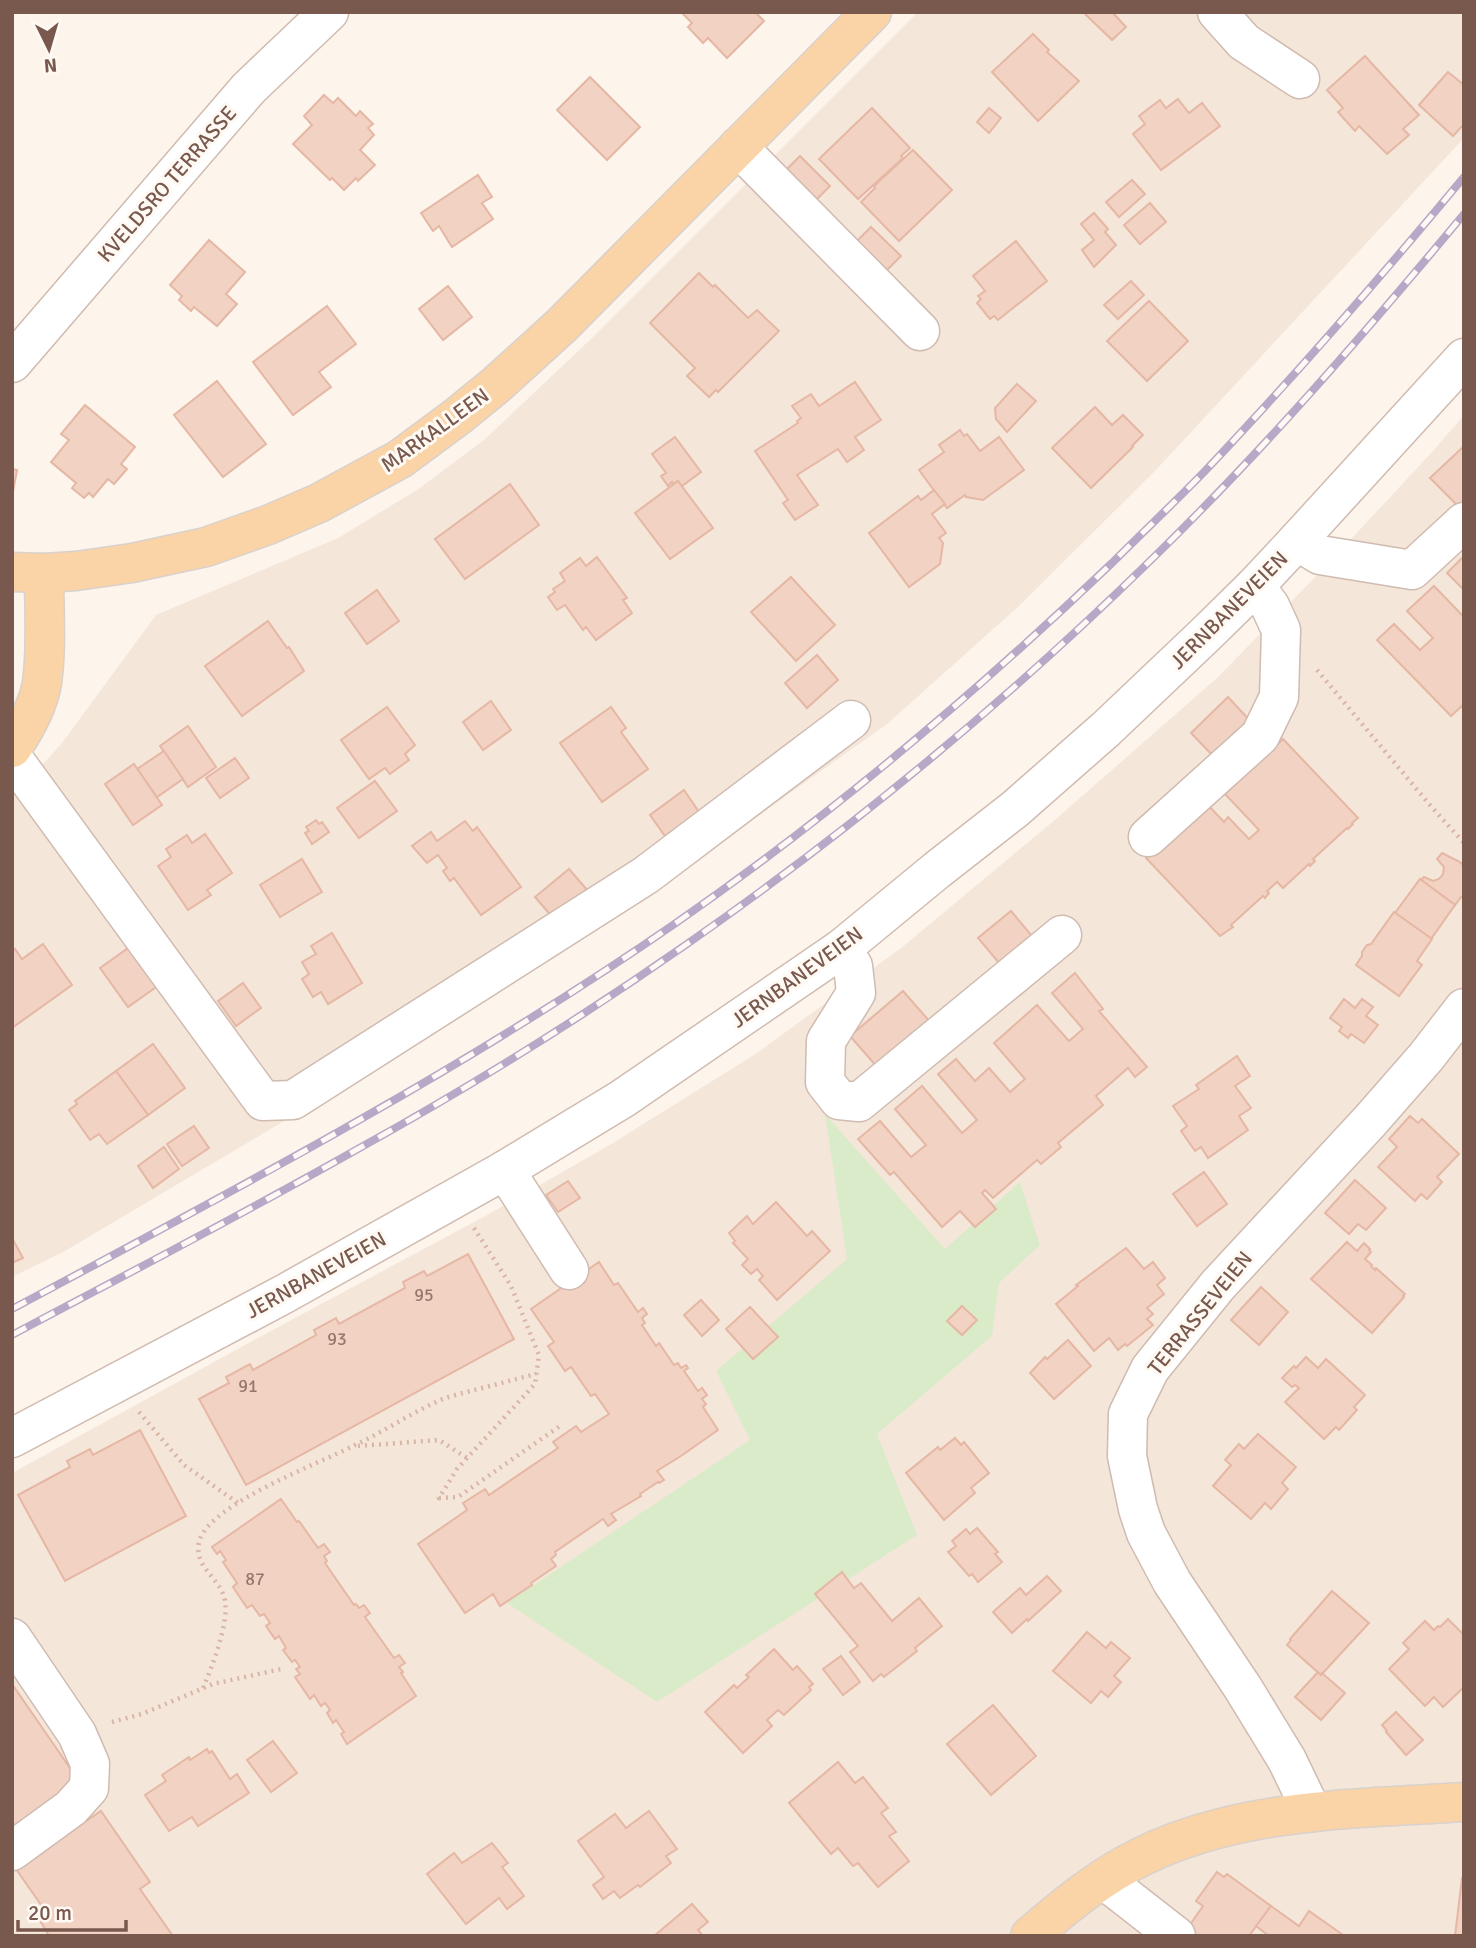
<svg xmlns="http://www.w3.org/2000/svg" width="1476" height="1948" font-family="Signika,sans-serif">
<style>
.residential{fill:#f5e6da}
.green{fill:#daebc9}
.building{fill:#f2d2c3;stroke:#e5b7a4;stroke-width:2}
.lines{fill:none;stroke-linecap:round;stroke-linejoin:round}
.minor-casing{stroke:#d0bbb0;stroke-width:41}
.major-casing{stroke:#d9d1cd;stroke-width:41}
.path{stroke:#d8b5a6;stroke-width:4.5;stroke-dasharray:2 5;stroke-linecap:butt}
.minor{stroke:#fff;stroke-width:38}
.major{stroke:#fad4a6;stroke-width:38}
.rail-casing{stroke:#b7a8c8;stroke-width:8}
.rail{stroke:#fff9f3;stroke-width:5;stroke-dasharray:16;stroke-linecap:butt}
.labels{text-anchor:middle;stroke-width:6;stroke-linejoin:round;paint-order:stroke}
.number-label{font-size:18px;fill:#97776b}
.street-label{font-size:21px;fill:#79594e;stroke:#fff9f3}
</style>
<rect width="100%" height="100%" fill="#fdf5ec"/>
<g class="residential">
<path d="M918,12H1464V138L1156,470L1018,607L887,724L720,843L325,1097L65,1251L12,1277V795L23,786L62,743L156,615L338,538L417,490L484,440L592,338Z"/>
<path d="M1464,415V1936H12V1473L254,1340L489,1214L608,1146L757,1053L901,948L1057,818L1218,677L1326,566L1433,451Z"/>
</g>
<path class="green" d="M825,1114L945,1249L1020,1182L1040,1245L999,1283L992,1336L877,1434L917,1535L657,1702L507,1603L750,1440L716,1371L847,1259Z"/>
<g class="building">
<path d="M681,12H755L764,21L727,58L708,38L703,43L688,27L692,23Z"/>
<path d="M1083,12H1116L1114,14L1126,27L1112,40Z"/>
<path d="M1033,34L1049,50L1047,52L1079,81L1038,121L992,72Z"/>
<path d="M1365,56L1419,115L1403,129L1409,135L1387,154L1359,126L1355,131L1338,112L1343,108L1327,90Z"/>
<path d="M1448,72L1464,85V124L1453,136L1419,105Z"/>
<path d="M590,77L640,127L607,160L557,110Z"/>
<path d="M324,95L333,103L338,98L356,116L360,111L373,124L368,128L374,135L360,150L375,165L358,181L356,178L344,190L332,178L330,180L293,144L312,125L304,116Z"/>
<path d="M1178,99L1189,113L1202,103L1220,126L1161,170L1133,134L1145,124L1139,116L1160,100L1166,108Z"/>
<path d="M872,108L910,148L901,156L903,158L858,199L819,159Z"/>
<path d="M989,108L1001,118L989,133L977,122Z"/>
<path d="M913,150L952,190L899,241L861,202L875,188L874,186Z"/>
<path d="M800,156L830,186L815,201L785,171Z"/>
<path d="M478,175L492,197L482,203L493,219L452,247L439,226L433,231L421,213Z"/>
<path d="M1132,180L1145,194L1119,217L1106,202Z"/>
<path d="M1150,203L1166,222L1140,244L1124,225Z"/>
<path d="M1094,213L1108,229L1105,232L1116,245L1094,267L1082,250L1094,240L1081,224Z"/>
<path d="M871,227L901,256L885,272L855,243Z"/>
<path d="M209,240L245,272L226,294L237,304L217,326L194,307L191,311L179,300L182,296L170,285Z"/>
<path d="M1016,241L1047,281L998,320L994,316L990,319L977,303L981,299L978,296L985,291L973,276Z"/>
<path d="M699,273L713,287L715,285L748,318L757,310L779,331L718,392L716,390L709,397L687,376L695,368L650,323Z"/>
<path d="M1131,281L1144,295L1118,319L1104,305Z"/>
<path d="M448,286L472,317L443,340L419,309Z"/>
<path d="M1149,301L1188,341L1147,381L1107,341Z"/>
<path d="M327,306L356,344L319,372L331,387L293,415L253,362Z"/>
<path d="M217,381L266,444L223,477L174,415Z"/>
<path d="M855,382L881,420L855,437L864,450L847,462L838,449L797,475L818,505L795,520L783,503L788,500L755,451L798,423L797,421L801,418L792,406L811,394L819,406Z"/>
<path d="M1017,384L1036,401L1007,432L996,419L995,408Z"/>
<path d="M85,405L135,447L121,464L127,469L114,484L108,479L93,497L89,493L84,498L72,488L76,483L51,462L69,440L61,434Z"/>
<path d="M1095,407L1112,425L1123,415L1143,435L1132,446L1133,447L1091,488L1052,448Z"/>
<path d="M960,430L964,436L967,434L980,451L999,437L1024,470L983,500L966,497L965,495L947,508L919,470L944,452L939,445Z"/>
<path d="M675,437L701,472L682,486L678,481L674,484L672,482L668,486L661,476L666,473L652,454Z"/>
<path d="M1464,446V504L1460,508L1430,478Z"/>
<path d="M12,469L17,470L12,497Z"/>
<path d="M678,481L713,528L670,559L635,513Z"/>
<path d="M510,484L539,525L465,579L435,539Z"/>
<path d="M934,490L945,504L932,514L946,533L939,538L943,543L940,564L909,587L869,533L918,496L921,500Z"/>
<path d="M1464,556V590L1447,573Z"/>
<path d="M597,557L627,598L623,600L632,613L596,640L586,627L583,630L565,605L557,610L548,597L555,592L553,589L565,581L560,573L580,558L586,566Z"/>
<path d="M791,577L835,625L796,661L751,612Z"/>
<path d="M1434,586L1464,617V704L1451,716L1377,640L1394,624L1420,650L1433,638L1407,611Z"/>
<path d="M377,590L399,621L367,644L345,613Z"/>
<path d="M268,621L287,648L289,647L304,671L242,716L205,666Z"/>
<path d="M817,655L838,680L807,708L785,683Z"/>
<path d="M1228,697L1253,724L1216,759L1191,733Z"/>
<path d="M491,701L511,730L483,750L463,722Z"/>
<path d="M387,707L415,745L405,754L409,760L390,774L385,768L369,779L341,740Z"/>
<path d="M611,707L626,728L621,732L648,769L602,802L560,743Z"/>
<path d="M188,726L216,767L188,787L160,746Z"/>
<path d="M1283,739L1358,818L1352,823L1353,824L1348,829L1347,828L1313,859L1315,861L1310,866L1309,864L1283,888L1277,882L1267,891L1269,893L1265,898L1263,896L1231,925L1233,927L1220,936L1146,858L1206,803L1224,822L1228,817L1249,839L1259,830L1225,794Z"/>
<path d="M164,751L183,779L157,797L137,769Z"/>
<path d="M235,758L249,778L220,798L206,778Z"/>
<path d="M134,764L162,805L133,825L105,784Z"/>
<path d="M375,781L397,811L359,838L337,808Z"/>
<path d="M684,790L699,812L665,836L650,815Z"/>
<path d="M316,820L319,824L322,822L329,832L312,844L305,833L309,831L306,827Z"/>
<path d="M465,821L473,831L477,827L521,887L481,915L454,878L450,881L443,871L447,868L438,855L427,863L412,846L431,832L437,841Z"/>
<path d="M205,834L232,873L207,890L211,895L188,910L158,866L171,857L166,849L187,835L192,843Z"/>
<path d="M1442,853L1460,862L1464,866V899L1461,897L1455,905L1421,880L1424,877L1433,881L1439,879L1443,874L1444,867L1437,859Z"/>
<path d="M302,859L322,892L280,917L260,885Z"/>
<path d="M569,869L588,891L554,919L535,897Z"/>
<path d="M1420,879L1455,905L1431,939L1395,913Z"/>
<path d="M1011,911L1038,943L1005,970L978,938Z"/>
<path d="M1394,912L1432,939L1417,961L1422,965L1399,996L1356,965L1362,956V952L1367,945L1371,944Z"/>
<path d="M332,933L362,983L328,1004L321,992L313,997L302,979L309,974L302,962L316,954L311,946Z"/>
<path d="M43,944L72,985L12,1028V950L15,949L22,959Z"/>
<path d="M131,946L159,985L128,1007L100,968Z"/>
<path d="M1075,973L1103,1009L1099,1011L1147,1067L1135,1077L1128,1068L1096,1096L1103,1105L1058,1143L1061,1147L1041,1164L1037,1160L993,1198L985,1190L982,1193L996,1209L975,1227L960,1211L942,1227L894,1172L890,1175L858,1139L880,1121L911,1157L926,1145L895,1109L922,1086L962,1133L977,1120L938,1074L956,1059L975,1081L989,1068L1010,1092L1025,1079L994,1043L1037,1005L1069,1041L1083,1029L1052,993Z"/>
<path d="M243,983L261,1008L236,1026L218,1001Z"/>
<path d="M903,991L931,1023L878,1068L850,1036Z"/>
<path d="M1344,999L1355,1008L1362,999L1373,1007L1366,1016L1378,1025L1364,1043L1351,1034L1348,1038L1339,1031L1342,1027L1330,1018Z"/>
<path d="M153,1044L185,1088L148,1115L116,1071Z"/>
<path d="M1237,1056L1250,1076L1235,1086L1251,1108L1239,1116L1248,1130L1208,1158L1201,1147L1195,1151L1181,1131L1187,1126L1173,1106L1199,1089L1196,1085Z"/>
<path d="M116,1071L148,1115L107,1144L99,1134L90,1140L69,1110L77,1104L75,1101Z"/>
<path d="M1410,1116L1418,1123L1422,1119L1459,1154L1437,1177L1442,1182L1427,1199L1421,1194L1415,1201L1378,1167L1397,1147L1389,1139Z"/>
<path d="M194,1126L209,1148L182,1166L167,1144Z"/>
<path d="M164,1147L179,1169L153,1188L138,1166Z"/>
<path d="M1204,1172L1227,1204L1197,1226L1173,1194Z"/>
<path d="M1355,1180L1386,1208L1366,1230L1358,1224L1349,1234L1325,1213Z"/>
<path d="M568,1181L580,1198L558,1212L546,1195Z"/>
<path d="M776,1202L807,1236L812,1231L830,1251L777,1300L759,1280L763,1276L757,1269L751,1274L742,1265L748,1259L733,1243L735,1241L729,1233L747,1216L753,1224Z"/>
<path d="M12,1238L23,1258L12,1263Z"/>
<path d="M1347,1242L1357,1251L1364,1243L1370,1249L1369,1250L1371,1252L1365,1259L1372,1265L1371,1266L1375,1270L1376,1268L1405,1294L1403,1296L1404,1297L1372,1333L1311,1279Z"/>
<path d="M1126,1248L1144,1269L1153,1262L1165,1278L1157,1285L1164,1294L1147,1308L1153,1314L1147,1319L1153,1325L1127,1346L1125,1344L1118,1350L1109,1338L1094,1351L1056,1304L1078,1286L1076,1285Z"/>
<path d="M468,1254L514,1339L246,1485L199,1399L229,1383L226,1377L250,1364L253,1370L316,1335L314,1330L336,1318L339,1324L405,1288L403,1282L424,1271L427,1276Z"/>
<path d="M599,1262L614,1285L618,1283L638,1312L643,1308L647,1314L642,1318L645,1323L642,1325L656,1346L659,1343L674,1365L678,1363L681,1368L686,1365L688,1368L684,1371L698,1391L702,1388L707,1395L702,1399L706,1404L703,1407L718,1430L681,1456L657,1471L664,1480L659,1483L658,1482L640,1494L641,1496L611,1514L616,1520L608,1526L603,1519L555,1552L556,1555L551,1559L556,1566L531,1583L532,1585L500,1606L493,1594L465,1613L418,1544L467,1510L463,1503L485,1489L489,1495L558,1448L553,1442L576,1426L581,1432L609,1414L595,1394L591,1396L571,1367L565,1371L548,1346L554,1342L531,1309Z"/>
<path d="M1261,1287L1288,1312L1259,1345L1231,1320Z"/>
<path d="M701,1300L719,1320L702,1336L684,1315Z"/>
<path d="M962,1306L977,1320L962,1335L947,1321Z"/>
<path d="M750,1307L778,1337L753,1359L726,1329Z"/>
<path d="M1068,1340L1091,1366L1054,1399L1030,1373L1045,1357L1047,1359Z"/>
<path d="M1306,1357L1318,1368L1326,1359L1365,1395L1354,1407L1357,1410L1339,1430L1336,1427L1324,1439L1285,1402L1299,1388L1295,1385L1292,1387L1282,1378L1294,1366L1296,1368Z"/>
<path d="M140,1430L186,1516L65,1581L18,1495L70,1467L67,1461L90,1449L93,1455Z"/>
<path d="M1258,1434L1296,1467L1282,1483L1288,1489L1271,1509L1265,1503L1251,1519L1213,1486L1231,1465L1225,1460L1239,1444L1244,1449Z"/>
<path d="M955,1438L961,1445L964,1442L989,1473L971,1488L975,1493L944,1520L906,1473L938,1447L940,1450Z"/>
<path d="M281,1499L297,1522L299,1521L318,1548L324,1544L330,1552L324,1556L327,1561L325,1563L354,1605L356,1604L359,1608L364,1605L370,1613L365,1617L394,1658L399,1655L405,1663L399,1667L403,1672L401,1673L416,1696L347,1744L341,1734L344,1732L336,1720L333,1723L327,1713L330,1710L325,1703L321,1706L314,1695L310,1699L295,1677L300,1674L296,1669L300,1667L295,1660L292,1662L283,1650L286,1648L279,1636L275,1639L266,1626L270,1623L264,1614L260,1616L252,1605L247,1608L233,1587L237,1583L223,1562L226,1560L220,1551L217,1554L212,1547Z"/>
<path d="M977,1528L998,1552L995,1554L1002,1562L978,1582L972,1574L969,1576L948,1552L956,1546L952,1541L966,1529L970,1534Z"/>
<path d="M842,1572L854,1588L861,1583L892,1621L919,1598L942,1626L915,1648L917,1651L884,1677L881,1674L873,1681L850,1652L858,1646L815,1594Z"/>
<path d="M1047,1576L1061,1591L1028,1621L1027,1619L1012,1633L993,1612L1020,1588L1026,1595Z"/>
<path d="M1332,1591L1369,1623L1321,1675L1287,1645L1291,1640L1290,1639Z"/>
<path d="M1448,1619L1464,1635V1687L1443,1707L1434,1697L1425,1706L1389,1669L1409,1649L1403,1643L1425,1621L1434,1630L1438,1626L1440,1627Z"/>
<path d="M1087,1632L1106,1648L1111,1642L1130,1658L1114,1676L1121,1682L1108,1697L1101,1691L1091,1703L1053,1671Z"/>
<path d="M774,1649L793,1670L797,1666L813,1684L809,1687L811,1690L784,1715L778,1710L767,1720L772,1726L743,1753L705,1712L734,1685L737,1688L749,1677L746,1675Z"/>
<path d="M841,1656L860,1682L843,1695L823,1669Z"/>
<path d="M1318,1672L1321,1675L1322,1673L1345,1693L1321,1720L1295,1697Z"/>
<path d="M12,1684L81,1784L12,1832Z"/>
<path d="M993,1705L1036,1756L991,1795L947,1744Z"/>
<path d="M1396,1712L1423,1740L1406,1755L1386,1732L1387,1731L1382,1725Z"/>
<path d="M273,1741L297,1773L271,1792L247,1760Z"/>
<path d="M207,1749L209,1753L212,1751L230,1779L237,1774L249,1793L198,1826L192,1817L169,1831L145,1795L166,1781L162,1775L189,1757L190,1760Z"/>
<path d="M838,1762L855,1783L863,1777L888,1808L881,1813L896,1832L889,1836L909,1861L878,1887L858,1863L853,1866L838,1848L831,1854L789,1803Z"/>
<path d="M101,1811L150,1882L140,1889L173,1936H49L38,1917L46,1912L16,1869Z"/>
<path d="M649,1811L677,1849L666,1856L671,1863L640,1887L638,1885L620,1898L614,1891L603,1899L593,1885L604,1877L578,1841L615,1814L626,1828Z"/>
<path d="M492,1843L508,1863L502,1867L524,1896L507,1909L499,1898L466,1924L427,1874L454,1853L462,1863Z"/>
<path d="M1217,1872L1224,1877L1227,1874L1271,1906L1249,1936H1197L1187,1929L1203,1906L1196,1901Z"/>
<path d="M1462,1878H1464V1936H1455Z"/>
<path d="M692,1904L708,1922L698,1930L703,1936H654Z"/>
<path d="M1271,1906L1299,1926L1309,1911L1343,1935L1269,1936L1256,1926Z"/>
</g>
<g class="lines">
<defs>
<g id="minor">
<path d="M1217,12L1244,42L1300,79"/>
<path d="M738,147L920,331"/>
<path d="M12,363L249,88L329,12"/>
<path d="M1297,541L1320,555L1412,570L1464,522"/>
<path d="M12,757L263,1101L293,1100L646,875L851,720"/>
<path d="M1148,837L1260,736L1279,697L1281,630L1270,606L1255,586"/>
<path d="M841,949L853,966L856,993L826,1041L825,1082L839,1100L859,1102L1062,935"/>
<path d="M505,1170L569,1270"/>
<path d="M12,1438L286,1293L505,1170L622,1099L841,949L937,870L1015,809L1106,729L1205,635L1255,586L1297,541L1464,358"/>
<path d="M12,1638L77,1734L90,1764L89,1788L71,1808L12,1851"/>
<path d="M1312,1812L1287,1760L1243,1688L1172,1582L1146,1533L1138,1509L1127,1456L1128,1414L1150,1369L1218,1285L1370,1121L1426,1057L1464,1008"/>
<path d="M1103,1879L1176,1936"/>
</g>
<g id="major">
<path d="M12,572L44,573L76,571L132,563L206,547L268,525L319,503L400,459L458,416L496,385L562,325L872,12"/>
<path d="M12,748C25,729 38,706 42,683C47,647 44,609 44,573"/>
<path d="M1030,1936C1065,1906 1101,1876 1143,1856C1242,1808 1356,1809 1464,1802"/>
</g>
</defs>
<use href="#minor" class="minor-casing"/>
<use href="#major" class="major-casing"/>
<g class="path">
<path d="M1317,670L1429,804L1464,843"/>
<path d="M474,1228L511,1286L539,1355L535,1384L457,1469L439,1498L458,1497L563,1424"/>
<path d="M139,1412L184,1465L238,1503"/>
<path d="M358,1446L439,1440L467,1458"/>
<path d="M203,1688C212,1667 229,1623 225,1601C221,1577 191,1567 200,1539C213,1503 318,1464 353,1446C384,1432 412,1412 443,1399C453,1395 464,1393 474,1390C495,1385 515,1379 536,1374"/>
<path d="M112,1722L142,1714L213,1684L281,1669"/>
</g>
<use href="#minor" class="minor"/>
<use href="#major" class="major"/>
<defs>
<g id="rail">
<path d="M12,1309C237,1189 463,1070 673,925C829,817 975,694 1112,563C1143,532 1175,502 1205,471C1295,376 1380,278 1464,177"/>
<path d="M12,1335C127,1274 243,1214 356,1150C470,1087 581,1018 687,944C852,829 1009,699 1152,559C1263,451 1365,333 1464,214"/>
</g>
</defs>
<use href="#rail" class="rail-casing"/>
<use href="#rail" class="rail"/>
</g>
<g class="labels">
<g class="number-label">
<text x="424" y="1301">95</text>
<text x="337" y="1345">93</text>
<text x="248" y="1392">91</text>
<text x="255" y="1585">87</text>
</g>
<g class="street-label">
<text transform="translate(167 184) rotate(-49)" y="7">KVELDSRO TERRASSE</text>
<text transform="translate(435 430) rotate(-36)" y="7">MARKALLEEN</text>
<text transform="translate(1229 610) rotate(-45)" y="7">JERNBANEVEIEN</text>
<text transform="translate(797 977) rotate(-36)" y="7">JERNBANEVEIEN</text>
<text transform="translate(316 1275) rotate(-29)" y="7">JERNBANEVEIEN</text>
<text transform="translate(1200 1313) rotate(-51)" y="7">TERRASSEVEIEN</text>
</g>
</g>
<rect width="1476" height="1948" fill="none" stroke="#79594e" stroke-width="28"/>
<g transform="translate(49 49) rotate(175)" stroke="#fff9f3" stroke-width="5" paint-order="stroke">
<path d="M0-5L12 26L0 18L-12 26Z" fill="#79594e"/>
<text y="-10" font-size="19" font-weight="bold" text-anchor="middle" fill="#79594e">N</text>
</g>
<path d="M18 1920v10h108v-10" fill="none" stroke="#79594e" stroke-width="3.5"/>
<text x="28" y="1920" font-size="21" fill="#79594e" stroke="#fff9f3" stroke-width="5" paint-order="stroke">20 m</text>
</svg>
